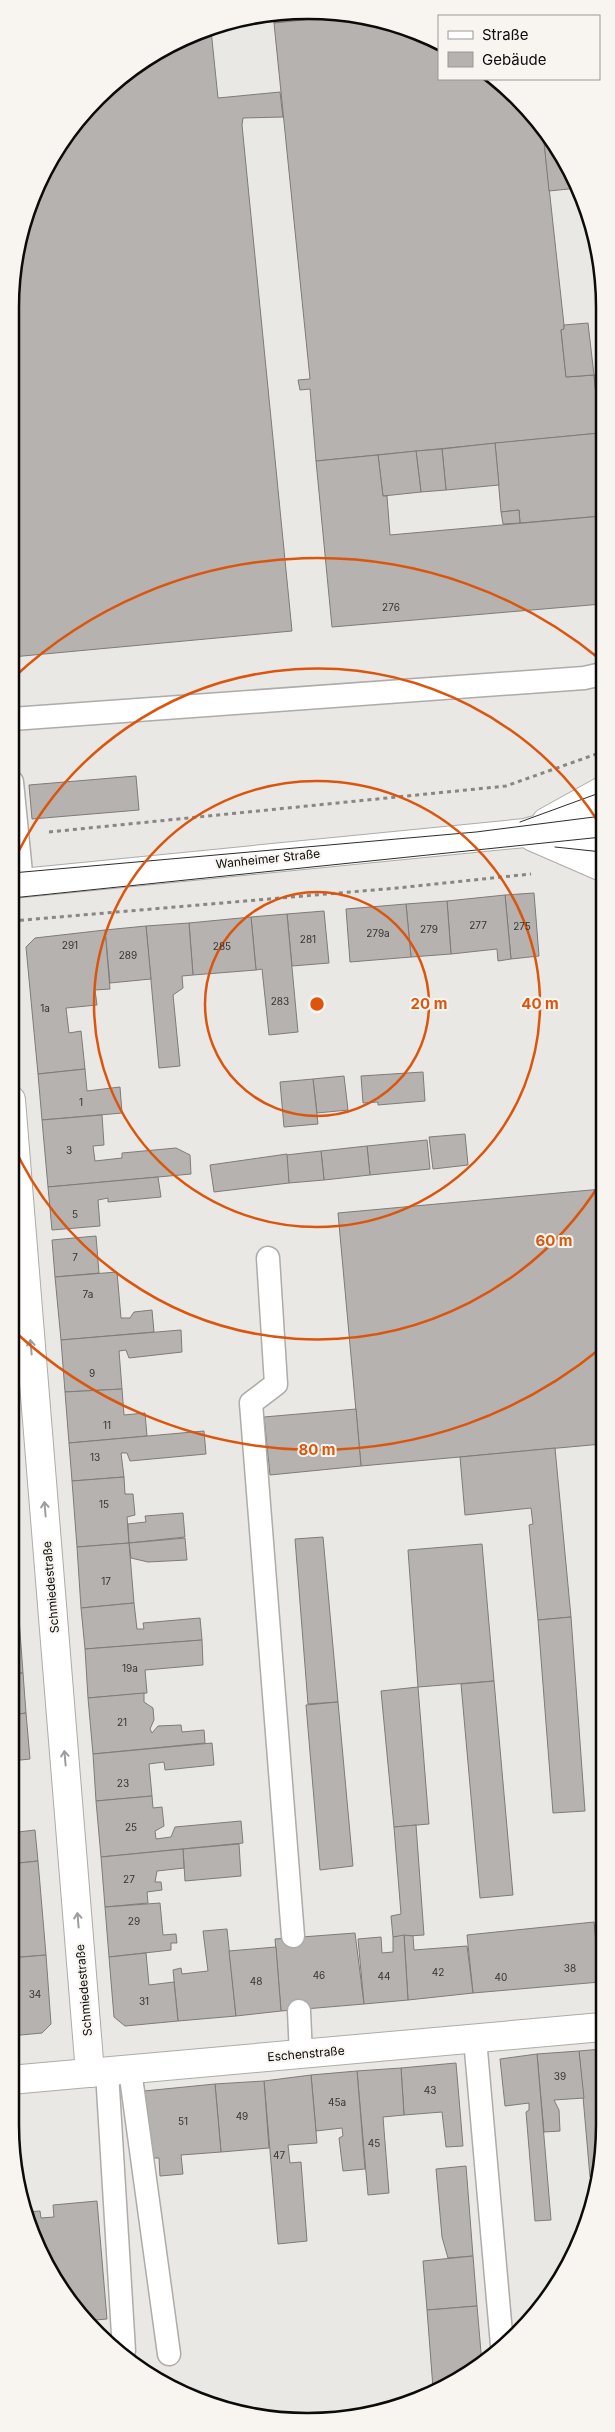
<svg xmlns="http://www.w3.org/2000/svg" width="615" height="2432" font-family="Inter,sans-serif">
<style>
.building{fill:#b5b2af;stroke:#7e7b78}
.lines{fill:none;stroke-linecap:round;stroke-linejoin:round}
.service-casing{stroke:#aeaba8;stroke-width:25}
.minor-casing{stroke:#aeaba8;stroke-width:30}
.tertiary-casing{stroke:#aeaba8;stroke-width:30}
.path{stroke:#888784;stroke-width:3;stroke-dasharray:4 4;stroke-linecap:butt}
.service{stroke:#fff;stroke-width:22}
.minor{stroke:#fff;stroke-width:28}
.tertiary{stroke:#fff;stroke-width:28}
.tram{stroke:#2e2d2c;stroke-width:1}
.oneway{stroke:#9e9d9d}
.ring{fill:none;stroke:#dd550c;stroke-width:2.5}
.labels{text-anchor:middle;stroke-width:4;stroke-linejoin:round;paint-order:stroke}
.number-label{font-size:10px;fill:#363533}
.street-label{font-size:12px;fill:#0c0b0a;stroke:#f8f5f1}
.rim{fill:none;stroke:#0c0b0a;stroke-width:2.5}
.centre{fill:#dd550c;stroke:#f8f5f1;stroke-width:2.5}
.ring-label{font-size:15px;text-anchor:middle;font-weight:bold;fill:#dd550c;stroke:#f8f5f1;stroke-width:4;stroke-linejoin:round;paint-order:stroke}
</style>
<rect width="100%" height="100%" fill="#eae8e4"/>
<g class="building">
<path d="M347,13L353,15L274,23V17Z"/>
<path d="M353,15L439,41V79H492L518,97L543,132L564,325V329L561,330L566,377L594,375L600,433L316,461L310,389L300,390L298,380L310,379L274,23Z"/>
<path d="M211,30L218,98L280,92L283,117L243,118L242,125L292,631L12,657L13,268L50,159L127,71Z"/>
<path d="M543,132L574,176L578,188L549,191Z"/>
<path d="M588,323L594,375L566,377L561,330L564,329V325Z"/>
<path d="M602,374V433H600L594,375Z"/>
<path d="M600,433H602V516L520,523L519,510L501,512L495,443Z"/>
<path d="M495,443L499,485L446,490L442,449Z"/>
<path d="M442,449L446,490L421,492L416,451Z"/>
<path d="M416,451L421,492L383,496L378,455Z"/>
<path d="M378,455L383,496H387L390,535L602,516V604L332,627L316,461Z"/>
<path d="M519,510L520,523L503,524L501,512Z"/>
<path d="M136,776L139,810L32,819L29,785Z"/>
<path d="M534,893L539,956L511,959L505,895Z"/>
<path d="M505,895L511,959L498,961L497,949L451,954L447,901Z"/>
<path d="M447,901L451,954L411,957L406,904Z"/>
<path d="M406,904L411,957L350,962L346,909Z"/>
<path d="M324,911L329,963L292,966L287,914Z"/>
<path d="M287,914L298,1032L269,1035L262,969L256,970L251,917Z"/>
<path d="M251,917L256,970L193,975L189,923Z"/>
<path d="M189,923L193,975L182,976L183,988L173,995L180,1066L159,1068L146,926Z"/>
<path d="M146,926L151,979L110,983L105,930Z"/>
<path d="M105,930L110,989L95,990L97,1005L66,1008L69,1033L81,1031L85,1069L38,1074L26,947L35,938Z"/>
<path d="M85,1069L87,1091L120,1087L122,1113L42,1120L38,1074Z"/>
<path d="M423,1072L425,1101L378,1105V1102L363,1103L361,1076Z"/>
<path d="M344,1076L348,1110L317,1113L313,1079Z"/>
<path d="M313,1079L318,1124L284,1127L280,1082Z"/>
<path d="M102,1115L104,1145L93,1146L95,1161L122,1158V1153L176,1148L190,1155L191,1174L48,1187L42,1120Z"/>
<path d="M465,1134L468,1165L433,1169L429,1137Z"/>
<path d="M427,1140L430,1169L370,1175L367,1146Z"/>
<path d="M367,1146L370,1175L324,1180L321,1151Z"/>
<path d="M321,1151L324,1180L289,1183L286,1155Z"/>
<path d="M287,1154L289,1183L214,1192L210,1165Z"/>
<path d="M158,1177L161,1197L108,1202V1198L98,1200L100,1226L52,1230L48,1187Z"/>
<path d="M602,1189V1444L361,1466L338,1213Z"/>
<path d="M96,1236L99,1273L55,1277L52,1240Z"/>
<path d="M117,1272L121,1318H130L134,1312L152,1310L154,1332L61,1340L55,1277Z"/>
<path d="M181,1330L182,1352L129,1358L126,1350L119,1351L122,1389L65,1392L61,1340Z"/>
<path d="M122,1389L124,1415L145,1413L147,1436L69,1443L65,1392Z"/>
<path d="M356,1409L361,1466L270,1475L264,1417Z"/>
<path d="M204,1431L206,1454L130,1461L127,1453H121L124,1477L72,1481L69,1443Z"/>
<path d="M555,1448L571,1617L538,1620L529,1525L533,1524L531,1508L465,1515L460,1457Z"/>
<path d="M124,1477L125,1494H133L135,1515L127,1517L129,1543L77,1547L72,1481Z"/>
<path d="M183,1513L185,1537L129,1543L128,1524L146,1522L145,1516Z"/>
<path d="M11,1537H13L16,1574L11,1575Z"/>
<path d="M323,1537L338,1702L308,1704L295,1539Z"/>
<path d="M185,1538L187,1560L148,1562L131,1558L129,1543Z"/>
<path d="M129,1543L134,1603L81,1608L77,1547Z"/>
<path d="M482,1544L494,1681L418,1687L408,1550Z"/>
<path d="M16,1574L20,1632L11,1633V1575Z"/>
<path d="M134,1603L137,1629H144L143,1623L200,1618L202,1640L85,1649L81,1608Z"/>
<path d="M571,1617L585,1811L553,1813L538,1620Z"/>
<path d="M20,1632L23,1673L11,1674V1633Z"/>
<path d="M202,1640L203,1665L145,1670L147,1693L88,1698L85,1649Z"/>
<path d="M23,1673L26,1713L11,1715V1674Z"/>
<path d="M494,1681L513,1895L480,1898L461,1684Z"/>
<path d="M418,1687L429,1824L394,1827L381,1691Z"/>
<path d="M144,1693V1702L153,1708L154,1720L150,1729L152,1733L158,1726L181,1725L182,1732L204,1730L205,1743L93,1754L88,1698Z"/>
<path d="M338,1702L353,1866L320,1870L306,1705Z"/>
<path d="M26,1713L30,1759L11,1761V1715Z"/>
<path d="M212,1743L214,1765L165,1770L164,1762L149,1764L152,1796L96,1801L93,1754Z"/>
<path d="M152,1796L153,1808L162,1807L164,1826L155,1831L156,1839L171,1837L175,1827L241,1821L243,1843L101,1857L96,1801Z"/>
<path d="M416,1825L424,1935L393,1937L391,1916L401,1914L394,1827Z"/>
<path d="M35,1830L38,1861L10,1864V1833Z"/>
<path d="M239,1844L241,1876L185,1881L183,1849Z"/>
<path d="M183,1849L184,1868L157,1871L155,1882H161L162,1890L147,1892L148,1903L105,1907L101,1857Z"/>
<path d="M38,1861L46,1955L10,1958V1864Z"/>
<path d="M160,1903L163,1935L176,1934L177,1943H171V1950L109,1957L105,1907Z"/>
<path d="M594,1922L600,1982L473,1993L467,1935Z"/>
<path d="M602,1924V1981L600,1982L595,1925Z"/>
<path d="M227,1929L236,2016L178,2021L173,1970L181,1968L182,1974L208,1971L203,1931Z"/>
<path d="M355,1933L364,2004L281,2011L275,1939Z"/>
<path d="M404,1935L413,1936L414,1950L467,1946L473,1993L408,2000Z"/>
<path d="M404,1935L408,2000L364,2004L358,1939L381,1937L382,1953L393,1952V1937Z"/>
<path d="M276,1947L281,2011L236,2016L229,1951Z"/>
<path d="M146,1953L149,1985L174,1982L178,2021L125,2026L114,2017L109,1957Z"/>
<path d="M46,1955L51,2024L42,2033L10,2036V1958Z"/>
<path d="M602,2049V2164L598,2177H590L579,2051Z"/>
<path d="M579,2051L584,2098L554,2100L559,2110L560,2131L544,2132L537,2054Z"/>
<path d="M537,2054L551,2220L535,2221L526,2112L529,2110V2103L505,2106L500,2059Z"/>
<path d="M456,2063L463,2146L446,2147L442,2112L404,2115L401,2068Z"/>
<path d="M401,2068L404,2115L383,2117L389,2193L368,2195L357,2071Z"/>
<path d="M357,2071L365,2169L343,2171L339,2138L343,2136L342,2128L316,2131L311,2075Z"/>
<path d="M311,2075L317,2143L288,2145L290,2163L301,2162L307,2241L278,2244L264,2081Z"/>
<path d="M264,2081L269,2148L221,2152L215,2084Z"/>
<path d="M215,2084L221,2152L181,2155L183,2174L160,2176L159,2158H150L144,2091Z"/>
<path d="M466,2166L473,2256L448,2258L442,2237L436,2169Z"/>
<path d="M97,2201L107,2319L84,2321L33,2238L27,2212L40,2211L41,2218L54,2217L53,2205Z"/>
<path d="M473,2256L477,2306L427,2310L423,2261Z"/>
<path d="M477,2306L482,2364L433,2388L427,2310Z"/>
</g>
<g class="lines">
<defs>
<g id="service">
<path d="M12,719L584,678L602,674"/>
<path d="M12,782L22,883"/>
<path d="M268,1258L276,1384L251,1403L293,1936"/>
<path d="M299,2011L301,2055"/>
<path d="M475,2039L502,2345"/>
<path d="M130,2070L169,2354"/>
<path d="M107,2072L124,2351"/>
</g>
<g id="minor">
<path d="M546,822L602,791"/>
<path d="M533,837L602,867"/>
<path d="M11,1100L90,2073"/>
<path d="M10,2080L602,2027"/>
</g>
<g id="tertiary">
<path d="M543,835L602,841"/>
<path d="M12,884L525,833L602,812"/>
</g>
</defs>
<use href="#service" class="service-casing"/>
<use href="#minor" class="minor-casing"/>
<use href="#tertiary" class="tertiary-casing"/>
<g class="path">
<path d="M49,832L506,786L602,752"/>
<path d="M12,921L397,888L531,874"/>
</g>
<use href="#service" class="service"/>
<use href="#minor" class="minor"/>
<use href="#tertiary" class="tertiary"/>
<g class="tram">
<path d="M520,822L602,792"/>
<path d="M555,847L602,852"/>
<path d="M12,873L476,832L602,816"/>
<path d="M12,898L602,837"/>
</g>
</g>
<defs><path id="oneway-shaft" d="M-6 0H5M1.5-3L5.5 0L1.5 3" fill="none" stroke-width="1.6" stroke-linecap="round" stroke-linejoin="round" transform="scale(1.25)"/></defs>
<g class="oneway">
<use href="#oneway-shaft" transform="translate(31 1347) rotate(-95)"/>
<use href="#oneway-shaft" transform="translate(45 1509) rotate(-95)"/>
<use href="#oneway-shaft" transform="translate(65 1758) rotate(-95)"/>
<use href="#oneway-shaft" transform="translate(78 1920) rotate(-95)"/>
</g>
<g class="ring">
<circle cx="317" cy="1004" r="112"/>
<circle cx="317" cy="1004" r="223"/>
<path d="M601 1182A335 335 0 0 1 12 1143M12 865A335 335 0 0 1 601 826"/>
<path d="M601 1348A446 446 0 0 1 13 1330M13 678A446 446 0 0 1 601 660"/>
</g>
<g class="labels">
<g class="number-label">
<text x="391" y="611">276</text>
<text x="478" y="929">277</text>
<text x="522" y="930">275</text>
<text x="429" y="933">279</text>
<text x="378" y="937">279a</text>
<text x="308" y="943">281</text>
<text x="70" y="949">291</text>
<text x="222" y="950">285</text>
<text x="128" y="959">289</text>
<text x="280" y="1005">283</text>
<text x="45" y="1012">1a</text>
<text x="81" y="1106">1</text>
<text x="69" y="1154">3</text>
<text x="75" y="1218">5</text>
<text x="75" y="1261">7</text>
<text x="88" y="1298">7a</text>
<text x="92" y="1377">9</text>
<text x="107" y="1429">11</text>
<text x="95" y="1461">13</text>
<text x="104" y="1508">15</text>
<text x="106" y="1585">17</text>
<text x="130" y="1672">19a</text>
<text x="122" y="1726">21</text>
<text x="123" y="1787">23</text>
<text x="131" y="1831">25</text>
<text x="129" y="1883">27</text>
<text x="134" y="1925">29</text>
<text x="570" y="1972">38</text>
<text x="438" y="1976">42</text>
<text x="319" y="1979">46</text>
<text x="384" y="1980">44</text>
<text x="501" y="1981">40</text>
<text x="256" y="1985">48</text>
<text x="35" y="1998">34</text>
<text x="144" y="2005">31</text>
<text x="560" y="2080">39</text>
<text x="430" y="2094">43</text>
<text x="337" y="2106">45a</text>
<text x="242" y="2120">49</text>
<text x="183" y="2125">51</text>
<text x="374" y="2147">45</text>
<text x="279" y="2159">47</text>
</g>
<g class="street-label">
<text transform="translate(268 859) rotate(-6)" y="4">Wanheimer Straße</text>
<text transform="translate(51 1587) rotate(-95)" y="4">Schmiedestraße</text>
<text transform="translate(84 1990) rotate(-95)" y="4">Schmiedestraße</text>
<text transform="translate(306 2054) rotate(-5)" y="4">Eschenstraße</text>
</g>
</g>
<path d="M0 0H615V2432H0ZM307 19H308A288 288 0 0 1 596 307V2125A288 288 0 0 1 308 2413H307A288 288 0 0 1 19 2125V307A288 288 0 0 1 307 19Z" fill="#f8f5f1" fill-rule="evenodd"/>
<path class="rim" d="M307 19H308A288 288 0 0 1 596 307V2125A288 288 0 0 1 308 2413H307A288 288 0 0 1 19 2125V307A288 288 0 0 1 307 19Z"/>
<circle cx="317" cy="1004" r="8" class="centre"/>
<g class="ring-label">
<text x="429" y="1009">20 m</text>
<text x="540" y="1009">40 m</text>
<text x="554" y="1246">60 m</text>
<text x="317" y="1455">80 m</text>
</g>
<rect x="438" y="15" width="162" height="65" fill="#f8f5f1" stroke="#9a9795"/>
<rect x="448" y="31" width="25" height="8" fill="#ffffff" stroke="#9a9795"/>
<text x="482" y="40" font-size="15" fill="#0c0b0a">Straße</text>
<rect x="448" y="52" width="25" height="15" fill="#b5b2af" stroke="#9a9795"/>
<text x="482" y="65" font-size="15" fill="#0c0b0a">Gebäude</text>
</svg>
